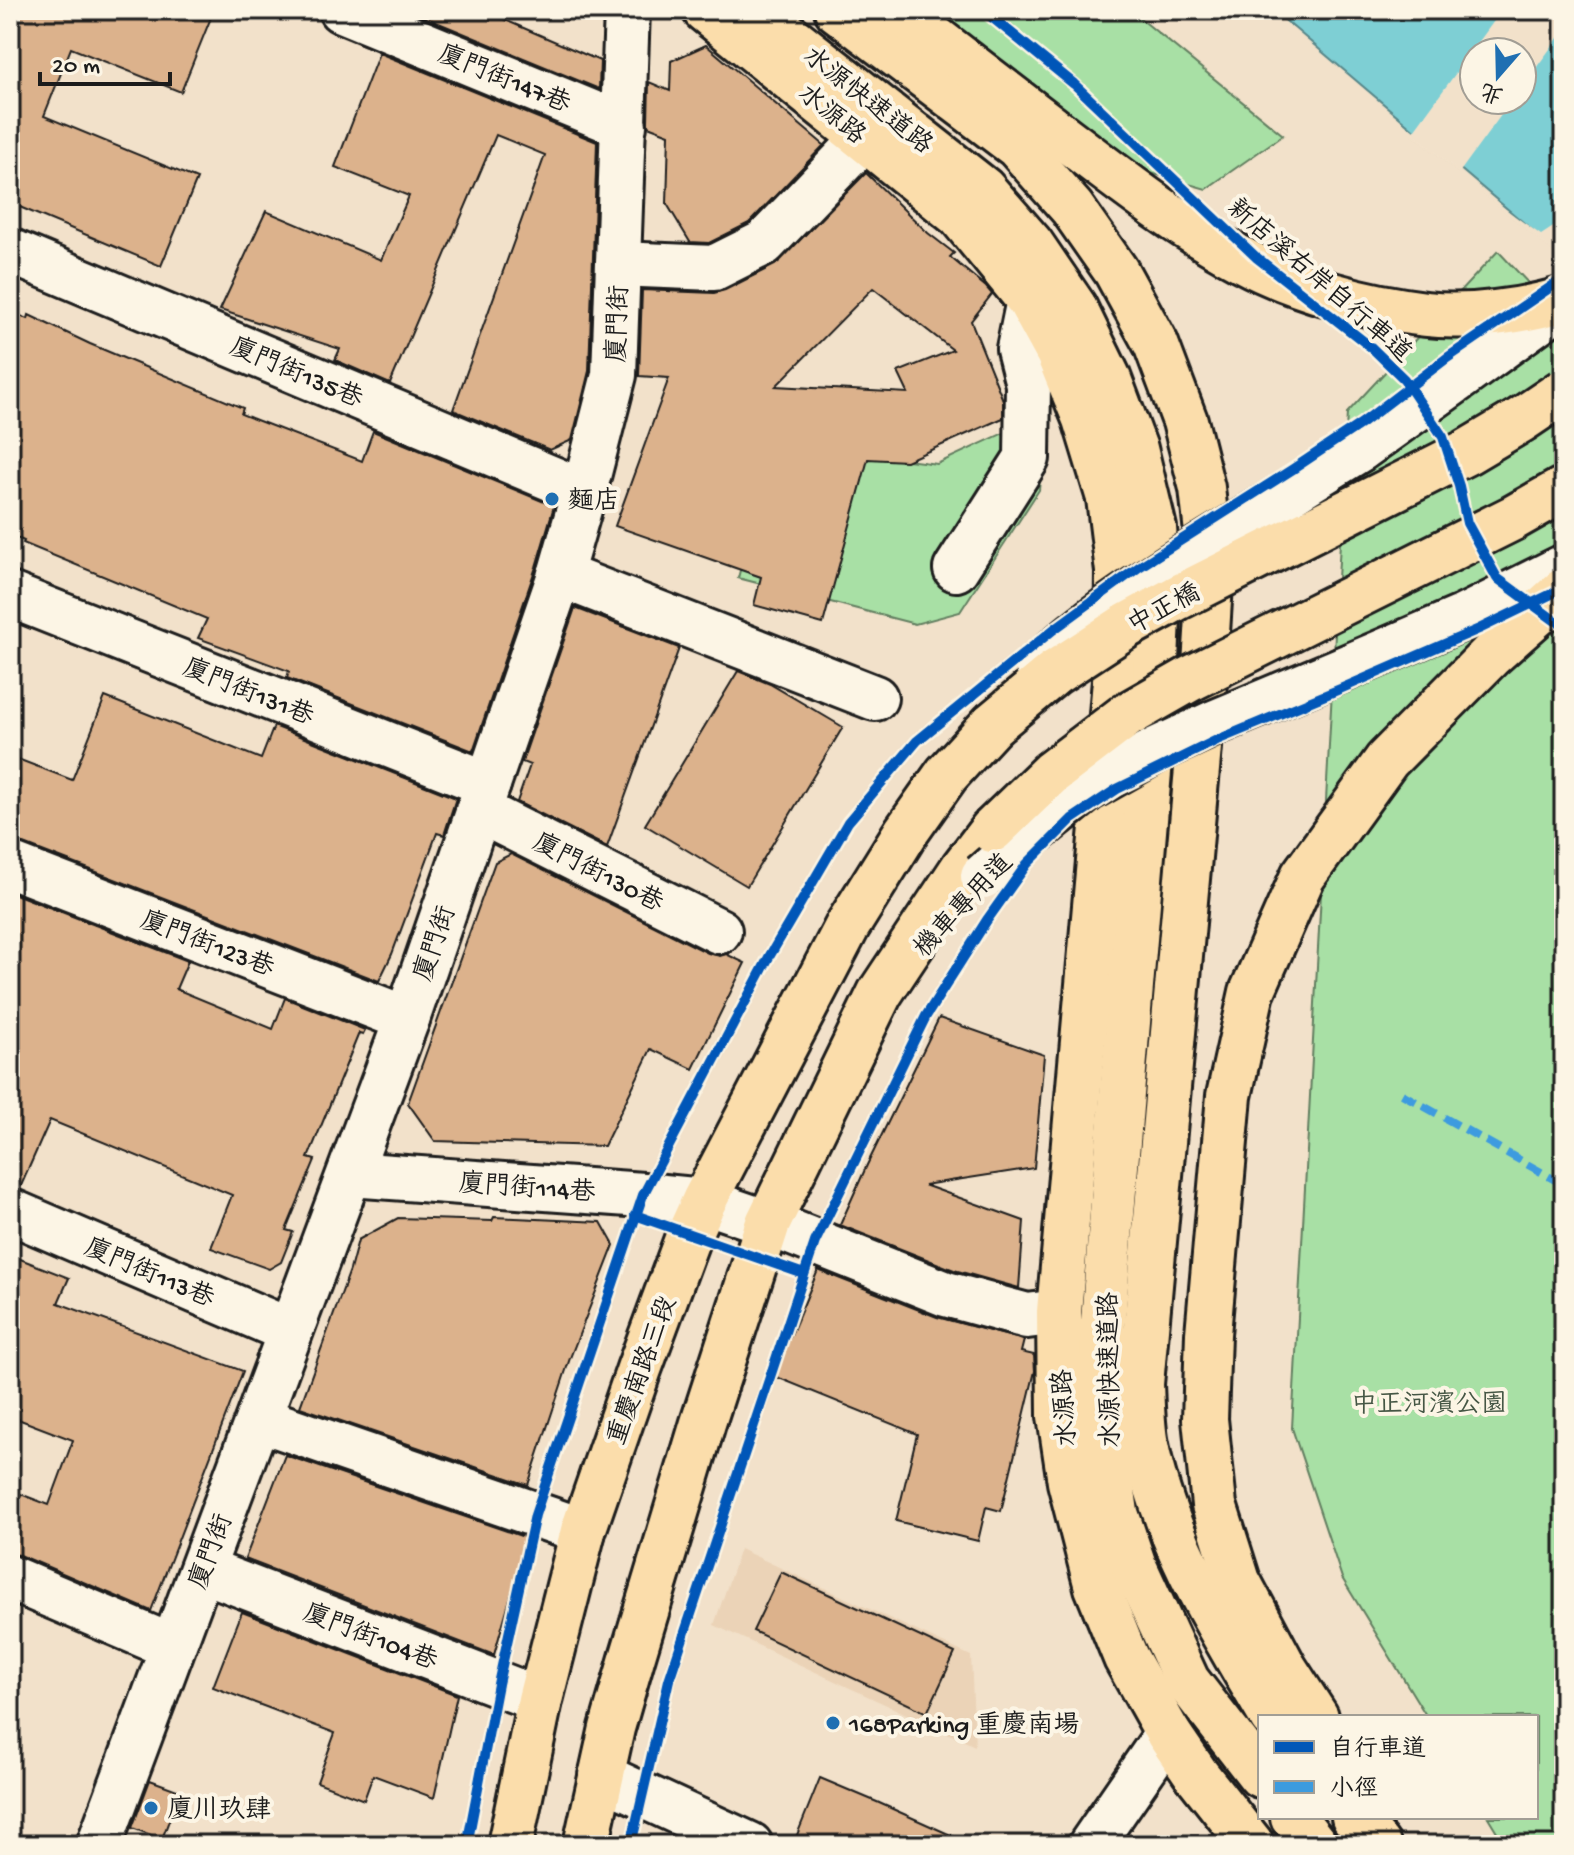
<svg xmlns="http://www.w3.org/2000/svg" width="1574" height="1855" font-family="'Gochi Hand','LXGW WenKai TC',sans-serif">
<style>
.built{fill:#ebd3b7}
.green{fill:#a8e0a5;stroke:#627e60;stroke-width:2}
.water{fill:#7ecfd4;stroke:#57878a;stroke-width:2;fill-rule:evenodd}
.pier{fill:#f2e1ca}
.building{fill:#dcb28c;stroke:#1c1c1c;stroke-width:2;fill-rule:evenodd}
.lines{fill:none;stroke-linecap:round;stroke-linejoin:round}
.minor-casing{stroke:#1c1c1c;stroke-width:50}
.major-casing{stroke:#1c1c1c;stroke-width:50}
.highway-casing{stroke:#1c1c1c;stroke-width:50}
.minor{stroke:#fcf5e5;stroke-width:44}
.major{stroke:#fbddab;stroke-width:44}
.highway{stroke:#fbddab;stroke-width:44}
.minor-bridge-casing{stroke:#1c1c1c;stroke-width:50;stroke-linecap:butt}
.major-bridge-casing{stroke:#1c1c1c;stroke-width:50;stroke-linecap:butt}
.minor-bridge{stroke:#fcf5e5;stroke-width:44}
.major-bridge{stroke:#fbddab;stroke-width:44}
.quiet{stroke:#3c9bdf;stroke-width:8;stroke-dasharray:16 8;stroke-linecap:butt}
.cycleway-casing{stroke:#fcf5e5;stroke-width:15}
.cycleway{stroke:#0057b8;stroke-width:10}
.poi-dot{fill:#1f6fb2;stroke:#fcf5e5;stroke-width:3}
.labels{text-anchor:middle;stroke-width:8;stroke-linejoin:round;paint-order:stroke}
.street-label{font-size:26px;fill:#1c1c1c;stroke:#fcf5e5}
.poi-label{font-size:26px;fill:#1c1c1c;stroke:#fcf5e5;text-anchor:start}
.park-label{font-size:26px;fill:#465745;stroke:#fcf5e5}
</style>
<rect width="100%" height="100%" fill="#f2e1ca"/>
<filter id="ink" filterUnits="userSpaceOnUse"><feTurbulence type="fractalNoise" baseFrequency=".0125" numOctaves="2"/><feDisplacementMap in="SourceGraphic" scale="16" xChannelSelector="R" yChannelSelector="G"/><feConvolveMatrix kernelMatrix="1 2 1 2 8 2 1 2 1" color-interpolation-filters="sRGB"/></filter>
<g filter="url(#ink)">
<path class="built" d="M740,1549L971,1656L975,1746L714,1625Z"/>
<g class="green">
<path d="M917,10H1130L1283,135L1206,189L1109,161Z"/>
<path d="M1498,251L1564,321V1845H1505L1488,1817H1536V1717H1427L1342,1578L1292,1428L1347,413Z"/>
<path d="M1047,413L1039,490L960,612L915,624L738,578L774,442L937,464Z"/>
</g>
<path class="water" d="M1273,10H1564V257ZM1474,52H1522V100H1474Z"/>
<g class="pier">
<path d="M1502,10H1564V30L1522,87V52H1474V100H1512L1459,173L1412,133Z"/>
<path d="M1482,192L1541,235L1564,220V261Z"/>
</g>
<g class="building">
<path d="M10,10H214L181,92L71,48L44,116L197,179L161,266L10,203Z"/>
<path d="M407,10H482L600,61L599,89Z"/>
<path d="M706,45L824,145L749,223L709,243L690,242L667,204L669,134L648,126V121L649,82L670,91L671,61Z"/>
<path d="M379,53L597,142L589,371L572,440L550,450L453,410L545,155L496,135L390,384L335,360L340,349L220,310L266,211L381,260L409,196L335,167Z"/>
<path d="M866,173L928,233L954,253L950,257L986,287L992,294L971,321L1003,400V418L906,461L868,459L823,624L754,605L761,577L615,526L669,378L639,376L642,290L714,293L725,290L775,265ZM873,288L953,350L898,372L908,393L776,386Z"/>
<path d="M10,312L28,319L29,315L90,344L243,408L241,414L362,461L373,431L554,506L536,567L473,751L287,678L289,671L198,638L207,619L23,543L24,541L10,535Z"/>
<path d="M575,608L679,648L607,847L517,802L530,765L522,762Z"/>
<path d="M738,671L770,684L843,727L747,886L645,825Z"/>
<path d="M105,697L261,759L274,726L456,798L444,835L437,833L392,954L379,981L19,842L10,841V756L72,780Z"/>
<path d="M511,854L708,953L720,956L726,954L745,963L693,1069L651,1049L604,1146L435,1141L408,1103L495,862Z"/>
<path d="M10,892L188,961L176,989L273,1029L285,998L365,1030L363,1034L359,1033L308,1158L315,1160L286,1230L293,1232L281,1262L269,1269L211,1248L232,1195L50,1120L20,1188L10,1186Z"/>
<path d="M939,1018L1044,1055L1034,1168L924,1185L1024,1221L1019,1288L954,1270L840,1225L867,1165Z"/>
<path d="M494,1217L601,1222L614,1245L570,1358L528,1485L300,1407L350,1270L358,1240L398,1218L492,1221Z"/>
<path d="M10,1255L69,1278L58,1303L243,1371L151,1611L20,1555L10,1554V1490L49,1505L73,1440L10,1416Z"/>
<path d="M818,1270L937,1317L1024,1340L1021,1352L1034,1355L1035,1371L1001,1511L986,1507L978,1541L896,1521L917,1434L774,1376Z"/>
<path d="M285,1455L527,1538L494,1655L245,1559Z"/>
<path d="M781,1572L955,1653L927,1713L753,1631Z"/>
<path d="M242,1612L457,1695L434,1798L373,1775L364,1800L317,1782L335,1733L213,1687Z"/>
<path d="M820,1778L877,1802L973,1845H793Z"/>
<path d="M150,1780L180,1791L162,1839L132,1828Z"/>
</g>
<g class="lines">
<defs>
<g id="minor">
<path d="M341,10L624,126"/>
<path d="M10,251L584,492"/>
<path d="M618,264L714,268L764,243L864,139"/>
<path d="M1360,449L1461,377L1564,302"/>
<path d="M956,569L1027,458L1028,384L1019,349L1029,300"/>
<path d="M560,575L875,698"/>
<path d="M10,595L488,784"/>
<path d="M1343,669L1462,618L1564,567"/>
<path d="M478,810L719,931"/>
<path d="M10,865L407,1019"/>
<path d="M350,1174L643,1195L704,1201L768,1223L946,1294L1027,1316L1059,1312"/>
<path d="M10,1211L290,1331"/>
<path d="M259,1419L583,1531"/>
<path d="M203,1570L540,1700"/>
<path d="M10,1578L172,1647"/>
<path d="M601,1776L750,1845"/>
<path d="M99,1845L407,1019L560,575L584,492L614,375L627,10"/>
<path d="M1091,1845L1168,1733"/>
</g>
<g id="major">
<path d="M705,10L960,216L1029,300L1058,353L1085,419L1109,498L1118,571L1117,658L1059,1312L1060,1416L1070,1482L1097,1587L1126,1658L1168,1733L1196,1774L1252,1845"/>
<path d="M510,1845L540,1700L583,1531L639,1369L689,1234L704,1201L848,925L906,832L947,774L993,724"/>
<path d="M586,1845L612,1728L633,1655L703,1423L768,1223L880,993L963,868L992,830"/>
</g>
<g id="highway">
<path d="M756,10L983,189L1031,244L1074,307L1108,377L1135,449L1154,528L1159,596L1153,724L1102,1333L1103,1418L1116,1513L1134,1566L1187,1681L1260,1775"/>
<path d="M837,10L1017,146L1072,208L1116,271L1156,344L1185,421L1202,488L1211,568L1202,714L1141,1384C1142,1404 1142,1425 1146,1445C1165,1543 1222,1632 1272,1717"/>
<path d="M898,10C954,53 1010,96 1066,139C1123,182 1178,226 1241,259C1295,288 1365,307 1426,314C1467,319 1525,311 1564,299"/>
<path d="M1316,1717L1285,1669L1238,1581L1214,1505L1205,1419L1208,1334L1229,1096L1252,992L1303,876L1387,760L1491,655L1564,590"/>
<path d="M1293,1817L1315,1845"/>
<path d="M1354,1817L1378,1845"/>
</g>
</defs>
<use href="#minor" class="minor-casing"/>
<use href="#major" class="major-casing"/>
<use href="#highway" class="highway-casing"/>
<use href="#minor" class="minor"/>
<use href="#major" class="major"/>
<use href="#highway" class="highway"/>
<defs>
<g id="minor-bridge">
<path d="M1038,667C1087,619 1145,583 1202,547C1255,514 1307,482 1360,449"/>
<path d="M983,876L1024,840L1087,789L1156,750L1216,722L1343,669"/>
</g>
<g id="major-bridge">
<path d="M993,724L1054,673L1126,626L1177,598L1467,452L1521,420L1564,391"/>
<path d="M992,830L1051,773L1127,715L1190,679L1513,518L1564,489"/>
</g>
</defs>
<use href="#minor-bridge" class="minor-bridge-casing"/>
<use href="#major-bridge" class="major-bridge-casing"/>
<use href="#minor-bridge" class="minor-bridge"/>
<use href="#major-bridge" class="major-bridge"/>
<path class="quiet" d="M1402,1094L1564,1185"/>
<defs>
<g id="cycleway">
<path d="M983,10L1074,84L1256,257L1372,348L1404,379L1443,437L1459,486L1467,523L1497,578L1554,620L1564,624"/>
<path d="M635,1215L804,1274"/>
<path d="M467,1845L498,1684L535,1515L643,1195L769,957L848,822L917,741L1053,630L1139,567L1293,469L1362,423L1447,358L1564,278"/>
<path d="M631,1845L669,1680L815,1242L926,1016L987,920L1027,864L1072,819L1117,789L1217,740L1340,689L1479,629L1564,588"/>
</g>
</defs>
<use href="#cycleway" class="cycleway-casing"/>
<use href="#cycleway" class="cycleway"/>
</g>
</g>
<g class="poi-dot">
<circle cx="552" cy="499" r="8"/>
<circle cx="833" cy="1723" r="8"/>
<circle cx="151" cy="1808" r="8"/>
</g>
<g class="labels">
<g class="street-label">
<text transform="translate(505 77) rotate(22)" y="9">廈門街147巷</text>
<text transform="translate(869 99) rotate(38)" y="9">水源快速道路</text>
<text transform="translate(833 113) rotate(39)" y="9">水源路</text>
<text transform="translate(1321 279) rotate(41)" y="9">新店溪右岸自行車道</text>
<text transform="translate(616 324) rotate(-88)" y="9">廈門街</text>
<text transform="translate(297 371) rotate(23)" y="9">廈門街135巷</text>
<text transform="translate(1163 607) rotate(-28)" y="9">中正橋</text>
<text transform="translate(249 690) rotate(22)" y="9">廈門街131巷</text>
<text transform="translate(599 871) rotate(27)" y="9">廈門街130巷</text>
<text transform="translate(962 904) rotate(-47)" y="9">機車專用道</text>
<text transform="translate(208 942) rotate(21)" y="9">廈門街123巷</text>
<text transform="translate(433 943) rotate(-71)" y="9">廈門街</text>
<text transform="translate(527 1186) rotate(4)" y="9">廈門街114巷</text>
<text transform="translate(150 1271) rotate(23)" y="9">廈門街113巷</text>
<text transform="translate(640 1370) rotate(-70)" y="9">重慶南路三段</text>
<text transform="translate(1108 1370) rotate(-91)" y="9">水源快速道路</text>
<text transform="translate(1063 1408) rotate(-94)" y="9">水源路</text>
<text transform="translate(209 1551) rotate(-69)" y="9">廈門街</text>
<text transform="translate(371 1635) rotate(21)" y="9">廈門街104巷</text>
</g>
<g class="poi-label">
<text x="568" y="508">麵店</text>
<text x="849" y="1732">168Parking 重慶南場</text>
<text x="167" y="1817">廈川玖肆</text>
</g>
<g class="park-label">
<text x="1429" y="1411">中正河濱公園</text>
</g>
</g>
<rect width="1574" height="1855" fill="none" stroke="#fcf5e5" stroke-width="40"/>
<rect x="20" y="20" width="1534" height="1815" fill="none" stroke="#1c1c1c" stroke-width="3" filter="url(#ink)"/>
<rect x="1258" y="1715" width="280" height="104" fill="#fcf5e5" stroke="#a29e95" stroke-width="2"/>
<rect x="1274" y="1741" width="40" height="12" fill="#0057b8" stroke="#a29e95" stroke-width="2"/>
<text x="1330" y="1755" font-size="24" fill="#1c1c1c">自行車道</text>
<rect x="1274" y="1781" width="40" height="12" fill="#3c9bdf" stroke="#a29e95" stroke-width="2"/>
<text x="1330" y="1795" font-size="24" fill="#1c1c1c">小徑</text>
<g transform="translate(1498 76) rotate(200)"><circle r="38" fill="#fcf5e5" stroke="#a29e95" stroke-width="2"/>
<path d="M0-6L14 30L0 20L-14 30Z" fill="#1f6fb2"/>
<text y="-12" font-size="22" font-weight="bold" text-anchor="middle" fill="#1c1c1c">北</text>
</g>
<path d="M40 72v12h130v-12" fill="none" stroke="#1c1c1c" stroke-width="4"/>
<text x="52" y="72" font-size="24" fill="#1c1c1c" stroke="#fcf5e5" stroke-width="6" paint-order="stroke">20 m</text>
</svg>
